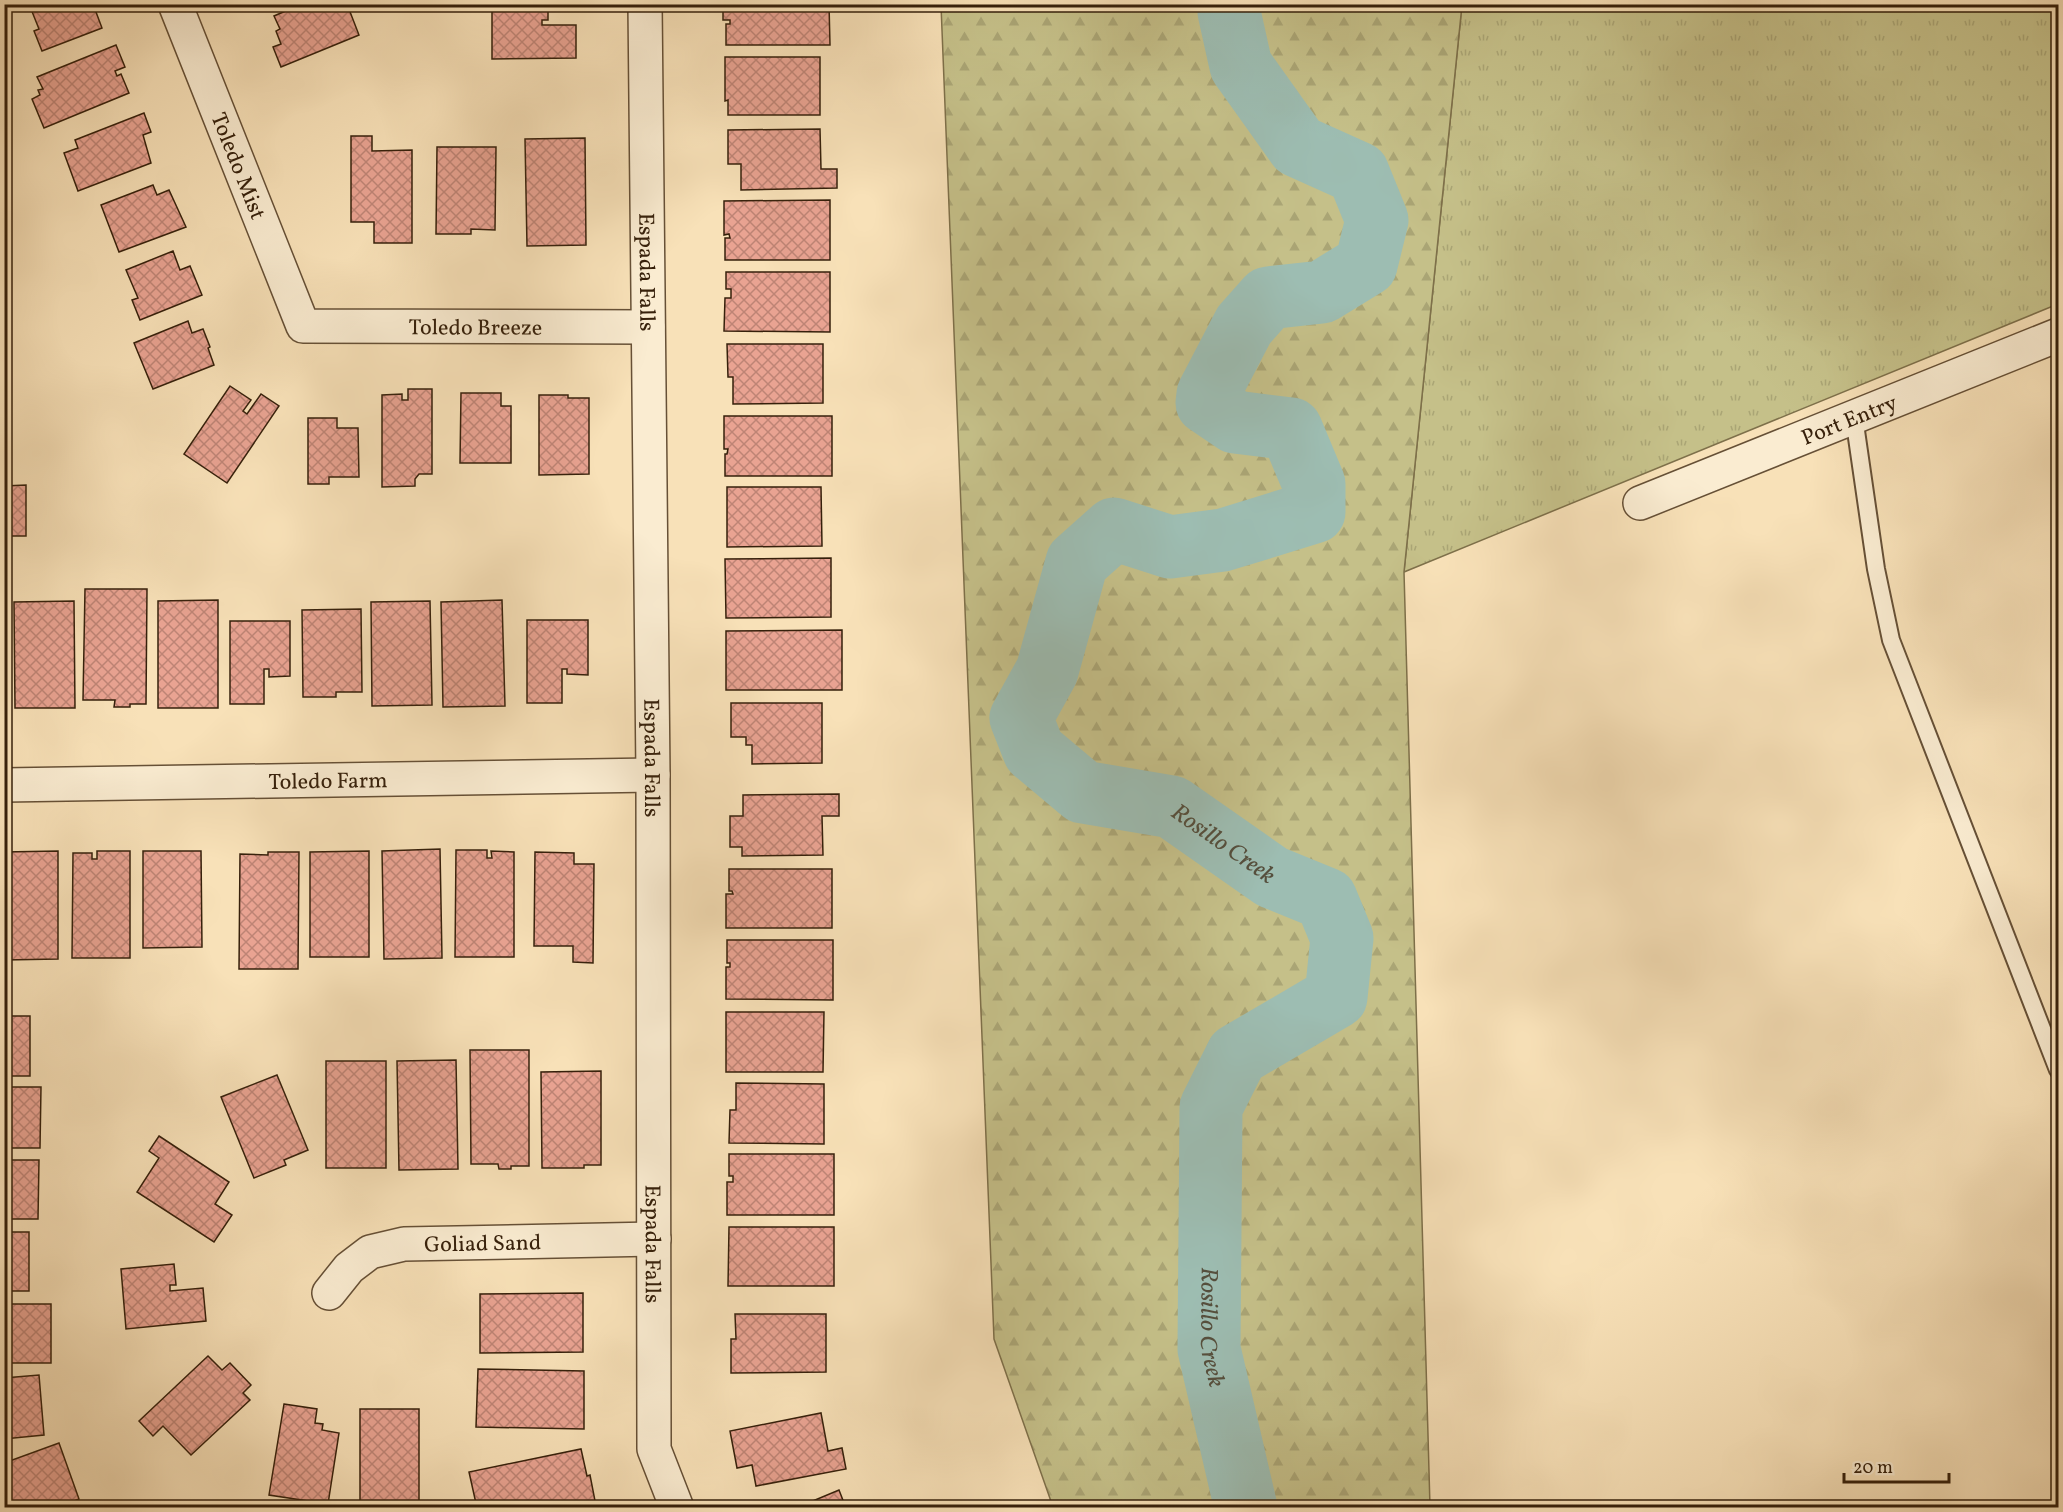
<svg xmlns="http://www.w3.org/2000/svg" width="2063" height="1512" font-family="Vollkorn,serif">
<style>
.grass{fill:url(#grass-tufts);stroke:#7e704a;stroke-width:1.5}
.forest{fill:url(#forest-firs);stroke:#7e704a;stroke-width:1.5}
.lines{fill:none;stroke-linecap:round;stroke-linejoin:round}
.river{stroke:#9dbdb2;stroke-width:63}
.building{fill:url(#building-cross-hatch);stroke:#36200b;stroke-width:1.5}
.lane-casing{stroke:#665036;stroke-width:20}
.street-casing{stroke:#665036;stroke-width:36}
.lane{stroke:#faecd1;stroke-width:16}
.street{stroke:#faecd1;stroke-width:33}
.labels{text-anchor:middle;stroke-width:5;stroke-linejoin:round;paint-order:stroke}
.street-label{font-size:22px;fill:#36200b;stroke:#faecd1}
.water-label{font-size:24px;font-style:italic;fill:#554f3d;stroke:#faecd1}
</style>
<defs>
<pattern id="grass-tufts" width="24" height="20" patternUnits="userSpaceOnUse" patternTransform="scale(1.5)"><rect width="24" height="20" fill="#c5c089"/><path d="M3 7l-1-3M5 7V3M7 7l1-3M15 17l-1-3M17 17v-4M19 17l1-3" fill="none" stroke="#aaa575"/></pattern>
<pattern id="forest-firs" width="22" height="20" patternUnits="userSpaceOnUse" patternTransform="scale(1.5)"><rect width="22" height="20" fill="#c5c089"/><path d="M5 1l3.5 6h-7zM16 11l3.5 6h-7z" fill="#aaa575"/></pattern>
<pattern id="building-cross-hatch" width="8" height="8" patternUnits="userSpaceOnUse" patternTransform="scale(1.5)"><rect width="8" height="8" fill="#e9a392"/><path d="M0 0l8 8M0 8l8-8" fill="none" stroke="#be8475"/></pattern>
</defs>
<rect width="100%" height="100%" fill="#f8e1b8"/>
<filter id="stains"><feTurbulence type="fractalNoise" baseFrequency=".00333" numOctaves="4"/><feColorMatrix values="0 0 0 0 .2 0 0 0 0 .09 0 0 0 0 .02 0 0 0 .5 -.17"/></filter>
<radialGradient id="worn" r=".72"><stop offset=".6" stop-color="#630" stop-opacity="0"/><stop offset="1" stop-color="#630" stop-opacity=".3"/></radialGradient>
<path class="grass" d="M1462,5H2058V304L1404,572Z"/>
<path class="forest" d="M941,5H1462L1404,572L1430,1507H1053L994,1339Z"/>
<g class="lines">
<path class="river" id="s1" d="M1231,4L1229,12L1241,66L1298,146L1358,173L1377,220L1366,265L1322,292L1268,298L1244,325L1208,394L1207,403L1235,422L1291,429L1314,484V512L1223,540L1170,547L1114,529L1077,562L1047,671L1021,718L1034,751L1083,792L1172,807L1272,877L1326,899L1342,938L1336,997L1237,1055L1211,1107L1209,1349L1246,1508"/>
</g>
<g class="building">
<path d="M29,4H97L99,10L96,12L102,28L42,51L34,31L39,29Z"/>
<path d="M302,4H347L359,35L281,67L273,47L281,44L276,31L280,29L274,16Z"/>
<path d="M492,4H548V20H542V25H576V58L492,59Z"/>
<path d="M723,4H829L830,45H726V24H730V20H723Z"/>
<path d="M116,45L125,67L115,71L117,76L121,74L129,93L44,128L32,99L40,95L38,90L43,89L37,77Z"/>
<path d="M725,57H820V115H728V100L725,101Z"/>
<path d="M144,113L151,132L143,135L151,163L78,191L64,153L78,148L75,140Z"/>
<path d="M820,129L821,169H837V188L741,190V164H728V130Z"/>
<path d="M351,136H372V151L412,150V243H374V222H351Z"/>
<path d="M585,138L586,245L527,246L525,139Z"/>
<path d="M437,147H496L495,230L471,229V234H436Z"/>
<path d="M153,185L157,195L169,190L186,227L119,252L101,205Z"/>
<path d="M830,200V260H725V238H730L729,234L724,235V201Z"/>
<path d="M173,251L180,270L190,266L202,295L140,320L132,300L138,298L126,270Z"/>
<path d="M726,272H830V332L724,331L725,298H731V289H726Z"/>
<path d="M188,321L192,333L203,329L210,347L208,348L214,365L153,389L134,343Z"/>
<path d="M727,344H823V403L733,404V377H728Z"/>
<path d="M230,386L251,400L243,411L247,414L261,394L279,406L227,483L184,454Z"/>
<path d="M408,389H432V474H419L415,479V486L382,487V395L402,394V400H408Z"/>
<path d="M461,393H501V406H511V463H460Z"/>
<path d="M539,395H568V398H589V474L539,475Z"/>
<path d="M724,416H832V476H725V454H727L728,449H724Z"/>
<path d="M308,418H337V428H358L359,477H329V484H308Z"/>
<path d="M26,485V536H4V486Z"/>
<path d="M727,487H821L822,546L727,547Z"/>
<path d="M831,558V617L726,618L725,559Z"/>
<path d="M85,589H147L146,704H130V707H114L115,700H83Z"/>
<path d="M218,600V708H158V601Z"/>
<path d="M502,600L505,706L443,707L441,602Z"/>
<path d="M74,601L75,708H15L14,602Z"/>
<path d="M430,601L432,705L372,706L371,602Z"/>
<path d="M361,609L362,692H336V697H303L302,610Z"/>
<path d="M527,620H588V675L567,674V669H562V703H527Z"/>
<path d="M230,621H290V676L269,677V669H264V704H230Z"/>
<path d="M842,630V690H726V631Z"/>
<path d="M731,703H822V763L752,764V745H746V737H731Z"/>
<path d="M839,794V816H822L823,855L742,856V847H730V816H743V795Z"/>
<path d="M440,849L442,958L384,959L382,851Z"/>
<path d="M456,850H487V858H492L491,851L514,852V957H455Z"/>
<path d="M58,851V959L4,960V852Z"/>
<path d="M97,851H130V958H72L73,853H92V859H97Z"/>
<path d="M143,851H201L202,947L143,948Z"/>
<path d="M369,851V957H310V852Z"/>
<path d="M268,852H299L298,969H239L240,854L268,855Z"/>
<path d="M535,852L574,853V864H594L593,963L573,962V946H534Z"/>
<path d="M729,869H832V928H726V894H733L732,891H729Z"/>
<path d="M727,940H833V1000L726,999V967H730V963H727Z"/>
<path d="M726,1012H824L823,1072H726Z"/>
<rect x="4" y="1016" width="26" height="60"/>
<path d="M470,1050H529V1166H511V1169H499L498,1164H471Z"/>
<path d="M456,1060L458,1169L399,1170L397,1061Z"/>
<rect x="326" y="1061" width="60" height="107"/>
<path d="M601,1071V1165H584V1168H542L541,1072Z"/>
<path d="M277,1075L308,1150L284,1160L286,1165L254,1178L221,1097Z"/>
<path d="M736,1083L824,1084V1144L729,1143L730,1110H736Z"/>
<path d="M4,1087H41L40,1148H4Z"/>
<path d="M159,1136L229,1182L215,1204L232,1215L214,1242L137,1192L159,1158L149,1151Z"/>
<path d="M729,1154H834V1215H727V1182H733V1176H729Z"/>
<path d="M4,1160H39L38,1219H4Z"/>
<path d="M729,1227H834V1286H728Z"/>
<rect x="4" y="1232" width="25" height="59"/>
<path d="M174,1264L176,1285H170V1291L203,1288L206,1321L126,1329L121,1269Z"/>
<path d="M583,1293V1352L480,1353V1294Z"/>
<rect x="4" y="1304" width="47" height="59"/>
<path d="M735,1314H826V1372L731,1373V1339H736Z"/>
<path d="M208,1356L222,1370L230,1363L251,1385L243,1393L250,1400L191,1455L163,1426L153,1436L139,1421Z"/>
<path d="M478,1369L584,1371V1429L476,1427Z"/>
<path d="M39,1375L44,1435L4,1439V1378Z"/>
<path d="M284,1404L317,1409L315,1423L323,1424L322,1430L339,1433L328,1504L269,1495Z"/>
<rect x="360" y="1409" width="59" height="99"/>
<path d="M821,1413L828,1451L842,1448L846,1469L756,1486L752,1465L737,1468L730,1431Z"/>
<path d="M59,1443L79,1499L56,1508H4V1463Z"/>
<path d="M581,1449L587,1476L590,1475L596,1506L477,1508L469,1472Z"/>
<path d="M839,1490L846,1508H796Z"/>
</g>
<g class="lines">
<defs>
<path id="lane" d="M1854,417L1876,569L1891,640L2058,1070"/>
<g id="street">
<path id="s2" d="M175,4L303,326L648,327"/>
<path id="s3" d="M645,4L653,775L654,1449L677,1508"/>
<path id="s4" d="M1640,503L2058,335"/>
<path id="s5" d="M4,785L653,775"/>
<path id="s6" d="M329,1293L349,1268L370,1252L404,1244L654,1239"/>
</g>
</defs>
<use href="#lane" class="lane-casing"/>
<use href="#street" class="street-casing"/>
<use href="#lane" class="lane"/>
<use href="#street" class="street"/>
</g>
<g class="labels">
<g class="street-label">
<text dy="8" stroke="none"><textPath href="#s2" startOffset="174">Toledo Mist</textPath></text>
<text dy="8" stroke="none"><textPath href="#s3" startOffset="268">Espada Falls</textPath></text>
<text dy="8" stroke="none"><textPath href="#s2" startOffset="519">Toledo Breeze</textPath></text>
<text dy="8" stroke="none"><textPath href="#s4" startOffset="225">Port Entry</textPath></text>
<text dy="8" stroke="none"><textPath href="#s3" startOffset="754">Espada Falls</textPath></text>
<text dy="8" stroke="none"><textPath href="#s5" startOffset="324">Toledo Farm</textPath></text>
<text dy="8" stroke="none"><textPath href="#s6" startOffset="172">Goliad Sand</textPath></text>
<text dy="8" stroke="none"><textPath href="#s3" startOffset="1240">Espada Falls</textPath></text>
</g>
<g class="water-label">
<text dy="8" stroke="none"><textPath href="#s1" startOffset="1408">Rosillo Creek</textPath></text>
<text dy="8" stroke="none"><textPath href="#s1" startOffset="2020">Rosillo Creek</textPath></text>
</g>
</g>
<rect width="2063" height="1512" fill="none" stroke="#f8e1b8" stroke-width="24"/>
<rect x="6" y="6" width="2051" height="1500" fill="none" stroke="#36200b" stroke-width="3"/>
<rect x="12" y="12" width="2039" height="1488" fill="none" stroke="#36200b" stroke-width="1.5"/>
<path d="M1844 1473v9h105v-9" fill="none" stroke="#36200b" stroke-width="3"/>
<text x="1853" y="1473" font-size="18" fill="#36200b" stroke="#faecd1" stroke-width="4.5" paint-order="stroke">20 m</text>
<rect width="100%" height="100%" filter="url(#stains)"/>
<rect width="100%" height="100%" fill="url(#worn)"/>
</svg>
